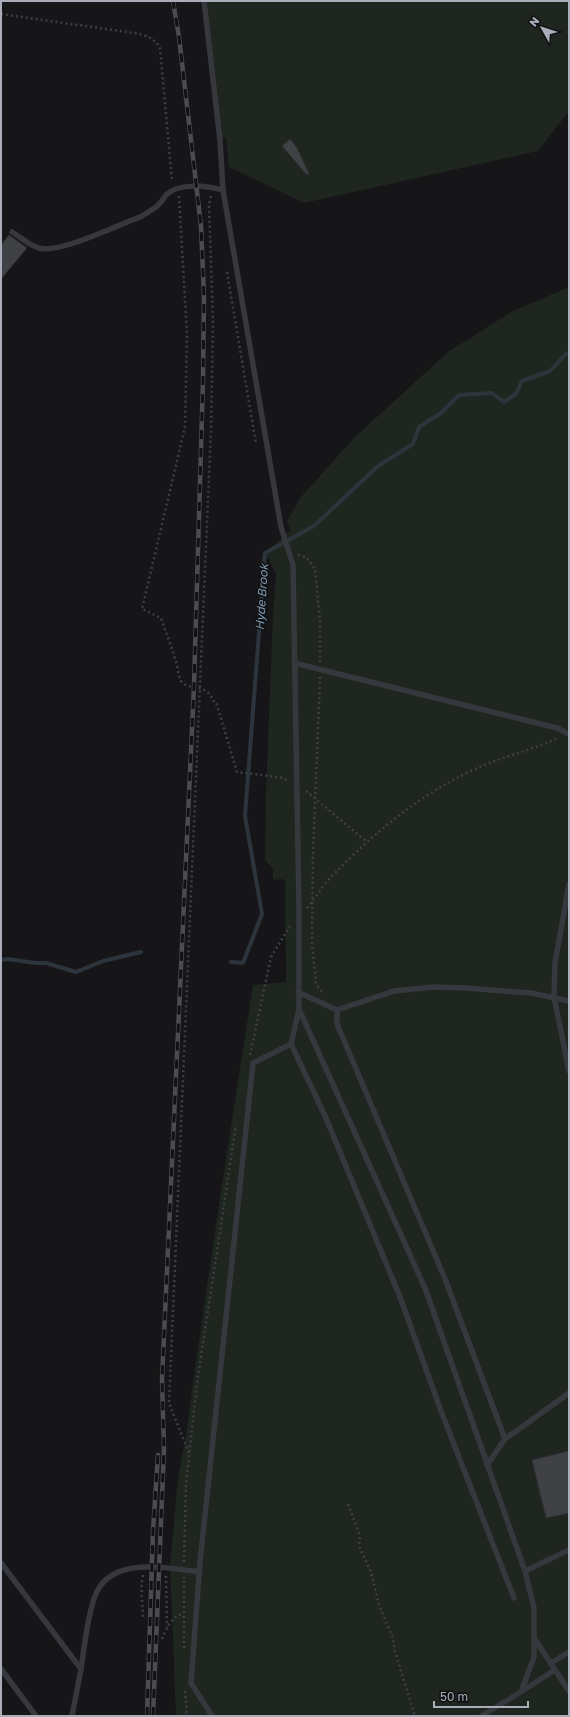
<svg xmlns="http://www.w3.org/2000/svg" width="570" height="1717" font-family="'Golos Text',sans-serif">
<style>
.green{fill:#1e261f}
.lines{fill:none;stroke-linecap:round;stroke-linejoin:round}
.stream{stroke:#2c353c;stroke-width:4}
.building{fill:#404145;stroke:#303034}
.path{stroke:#3d3f44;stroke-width:2.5;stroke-dasharray:2 3;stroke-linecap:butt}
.lane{stroke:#37383d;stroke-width:5.5}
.rail-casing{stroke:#4a4c52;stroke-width:4.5}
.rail{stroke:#111113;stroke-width:3;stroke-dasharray:9;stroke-linecap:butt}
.labels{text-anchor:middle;stroke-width:3;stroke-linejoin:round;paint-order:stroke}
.water-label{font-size:12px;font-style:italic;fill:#7f9bb3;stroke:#111113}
</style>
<rect width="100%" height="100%" fill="#161618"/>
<g class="green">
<path d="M204,1H569V111L538,151L304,203L229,167L226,137L220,140Z"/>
<path d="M569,287V1716H176L170,1564L178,1478L186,1436L192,1389L222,1185L253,985L286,982L285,882L282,879L273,880V869L265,860L266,792L273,614L276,573L265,553L291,530L287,521L300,498L355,437L448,352L511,312Z"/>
</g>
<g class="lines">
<g class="stream">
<path d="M1,960L8,959L35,963H46L76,972L103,961L141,952"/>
<path d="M231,962L243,963L262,914L245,816L265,553L314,526L378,466L413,444L419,427L441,413L459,395L492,393L504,402L516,394L522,381L550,371L566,354L569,353"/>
</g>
</g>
<g class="building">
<path d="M290,139L297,148L309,174L307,175L282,146Z"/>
<path d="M9,235L27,248L1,279V245Z"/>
<path d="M569,1451V1513L546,1518L532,1460Z"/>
</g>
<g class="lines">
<g class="path">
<path d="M1,14L134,33C145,35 155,38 160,48L172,181"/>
<path d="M179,196L187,334L185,427L142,609L161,618C166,633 172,647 176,662C178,668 178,675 181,681C187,691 207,682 213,701L216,702L237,772L284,778L288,781"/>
<path d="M227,272L256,444"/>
<path d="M298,555L306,557L315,569L320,620V662"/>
<path d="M320,677L313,853L312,943L316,984L323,993"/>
<path d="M306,791L367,842"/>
<path d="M307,908C316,897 323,885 333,875C374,833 419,795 473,770C500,757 530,751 558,738"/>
<path d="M250,1055L271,957L290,926"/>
<path d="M189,1453L169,1403L211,430L213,324L209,205L211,195"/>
<path d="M348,1504L360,1536L359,1546L371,1572L379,1605L393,1638L395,1652L415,1716"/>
<path d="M184,1562L186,1484L197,1383L236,1125"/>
<path d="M143,1575C140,1591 143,1603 143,1620"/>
<path d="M166,1576L167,1627"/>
<path d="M162,1639C167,1627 171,1618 183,1613"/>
<path d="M184,1648V1577"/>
<path d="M185,1691L187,1716"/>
</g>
<g class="lane">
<path d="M204,1L220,140L223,190L281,527L293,565L299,909V1009L425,1288L525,1571L534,1608V1657L521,1692L481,1716"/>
<path d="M12,232C20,237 30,246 39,248C59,254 118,225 140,217C147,213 155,209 160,203C162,201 164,198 166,195C179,182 207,186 223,190"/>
<path d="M294,663L557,728L569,734"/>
<path d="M569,884L555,963L554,997L569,1071"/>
<path d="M298,992L337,1010L394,991L434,987L466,988L531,993L569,1001"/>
<path d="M337,1010V1024L445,1279L505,1439"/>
<path d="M291,1044L326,1118L400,1297L441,1411L514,1598"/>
<path d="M487,1465L505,1439L569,1393"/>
<path d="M1,1563L81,1669L72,1716"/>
<path d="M525,1571L569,1550"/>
<path d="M534,1638L569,1691"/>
<path d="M551,1663L569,1652"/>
<path d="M1,1669L36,1716"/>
<path d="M81,1669C84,1649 89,1603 99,1588C118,1557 170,1568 200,1572"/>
<path d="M522,1691L555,1670"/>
<path d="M212,1716L191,1683L200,1562L253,1063L291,1044L299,1009"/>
</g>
<defs>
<g id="rail">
<path d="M147,1716L153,1531L158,1455"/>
<path d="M153,1716L164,1449L162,1379L194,686L203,381L204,296L201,226L179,37L173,1"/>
</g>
</defs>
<use href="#rail" class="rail-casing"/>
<use href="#rail" class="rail"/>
</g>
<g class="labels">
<g class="water-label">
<text transform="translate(262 597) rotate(-86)" y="4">Hyde Brook</text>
</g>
</g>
<rect width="570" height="1717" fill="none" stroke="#a8adb8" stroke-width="4"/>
<g transform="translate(542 28) rotate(309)" stroke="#111113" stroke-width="3" paint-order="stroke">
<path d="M0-3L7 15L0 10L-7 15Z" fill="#a8adb8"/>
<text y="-6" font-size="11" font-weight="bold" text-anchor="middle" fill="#a8adb8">N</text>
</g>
<path d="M434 1701v6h94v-6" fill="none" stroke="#a8adb8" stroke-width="2"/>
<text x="440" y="1701" font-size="12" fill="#a8adb8" stroke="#111113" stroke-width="3" paint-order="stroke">50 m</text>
</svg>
